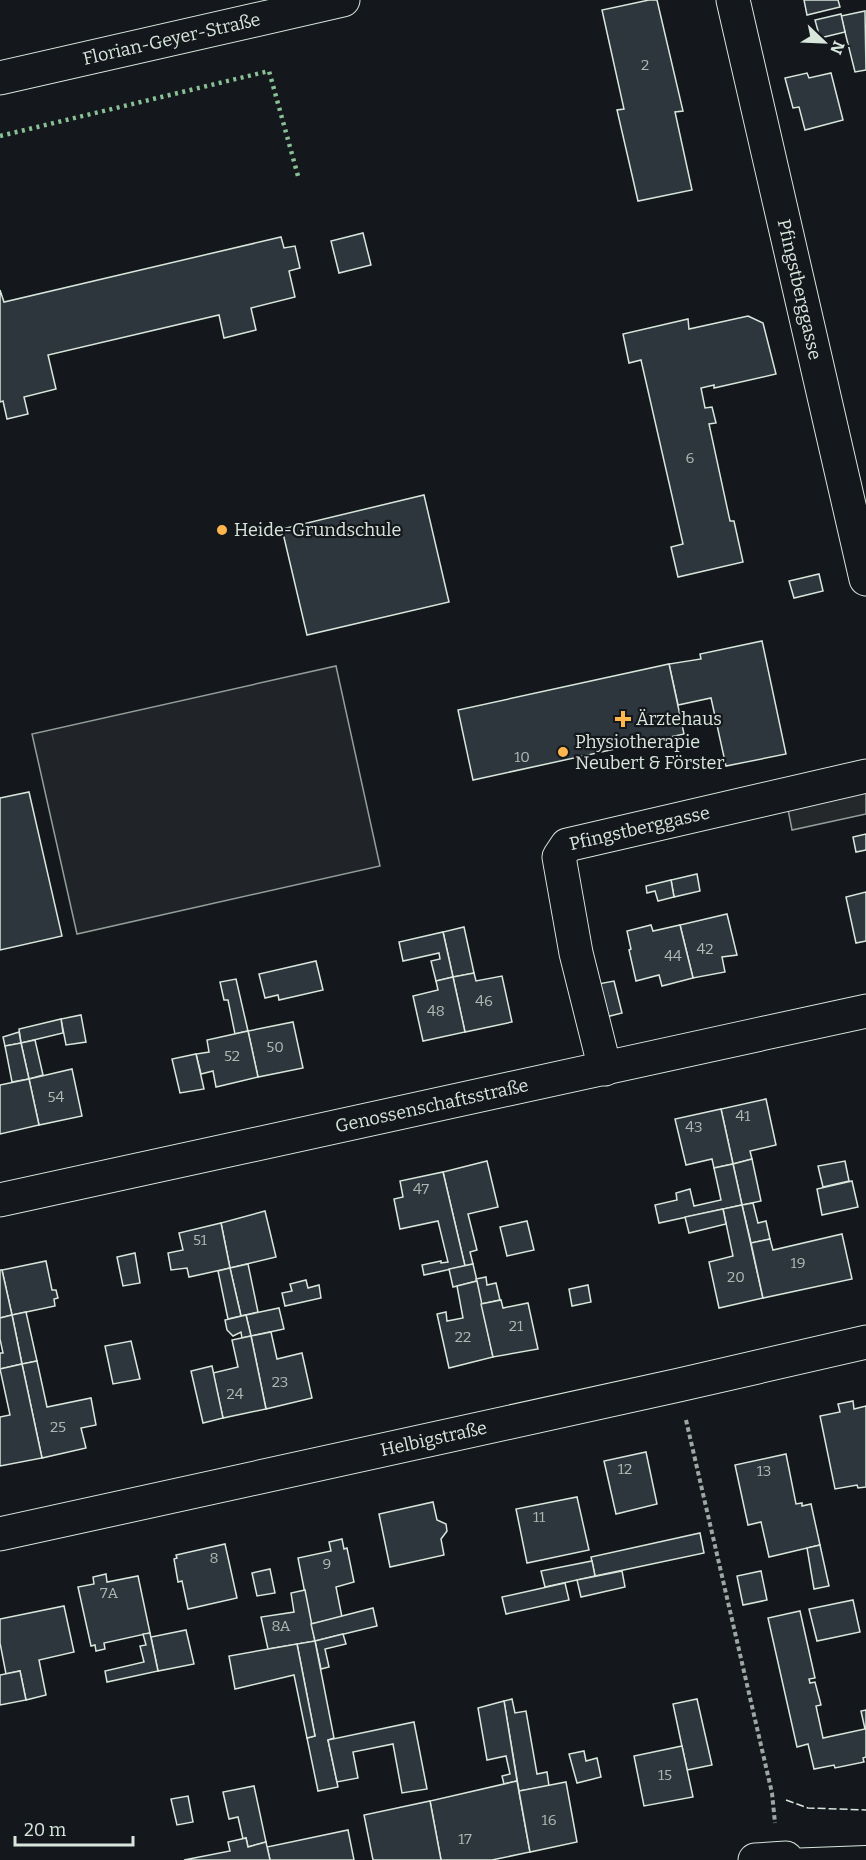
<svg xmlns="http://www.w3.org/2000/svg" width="866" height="1860" font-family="Bitter,serif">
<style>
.grass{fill:#202428;stroke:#939e99;stroke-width:1.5}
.parking{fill:#24282b;stroke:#939e99;stroke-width:1.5}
.building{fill:#2c363c;stroke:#d8e6dc;stroke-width:1.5}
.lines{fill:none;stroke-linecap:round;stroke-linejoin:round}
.service-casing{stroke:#d8e6dc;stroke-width:20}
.minor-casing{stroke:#d8e6dc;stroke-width:35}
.path{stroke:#9da8a2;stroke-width:4;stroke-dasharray:4.5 3;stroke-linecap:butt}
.service{stroke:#14181c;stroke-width:18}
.minor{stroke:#14181c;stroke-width:33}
.hedge{stroke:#8ac095;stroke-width:4.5;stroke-dasharray:3 4.5;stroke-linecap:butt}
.fence{stroke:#d8e6dc;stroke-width:1.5;stroke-dasharray:8 3;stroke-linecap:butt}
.poi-dot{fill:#ffb74d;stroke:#14181c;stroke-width:2}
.labels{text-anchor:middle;stroke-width:4.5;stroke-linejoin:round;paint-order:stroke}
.number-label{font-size:15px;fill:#adbab4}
.street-label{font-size:18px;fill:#d8e6dc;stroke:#14181c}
.poi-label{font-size:18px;fill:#d8e6dc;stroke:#14181c;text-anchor:start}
</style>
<rect width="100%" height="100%" fill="#14181c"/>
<path class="grass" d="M336,666L380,866L77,934L32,734Z"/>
<path class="parking" d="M866,781V814L792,830L786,799Z"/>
<g class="building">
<path d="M649,0H657L683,111L675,112L692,190L638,201L617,110L624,109L602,10Z"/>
<path d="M804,0H838L840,7L807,15Z"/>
<path d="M865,11L866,70L855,72L841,16Z"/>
<path d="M841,14L845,32L820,38L815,20Z"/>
<path d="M807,73L809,78L831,73L843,120L805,130L799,107L793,108L785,78Z"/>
<path d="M363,233L371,265L339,273L331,241Z"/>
<path d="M281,237L284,248L295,246L300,268L289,271L295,297L251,308L256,330L224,338L219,315L48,355L56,389L24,397L28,414L7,419L3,401L0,402V290L4,302Z"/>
<path d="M748,316L763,323L776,374L714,388V385L701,388L705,408L712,407L716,423L709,424L730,521H734L743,562L678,577L671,547L683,544L641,360L629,363L623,334L688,319L689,329Z"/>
<path d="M424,495L449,602L307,635L282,529Z"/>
<path d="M819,574L823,591L794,598L789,581Z"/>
<path d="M762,641L786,754L726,766L711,698L678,705L669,664L701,659L700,654Z"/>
<path d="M669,664L684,734L473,780L458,710Z"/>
<path d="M29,792L62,936L0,950V798Z"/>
<path d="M866,834V850L856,852L853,837Z"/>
<path d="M697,874L700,891L674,897L671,880Z"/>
<path d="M671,880L674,897L658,901L655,891L647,893L646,886Z"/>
<path d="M866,892V941L856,943L846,897Z"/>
<path d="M727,914L737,955L722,957L725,972L693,978L680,925Z"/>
<path d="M651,925L653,931L680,925L693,978L662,986L659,975L636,981L629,950L631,949L627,931Z"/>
<path d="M464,927L474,973L453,977L443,932Z"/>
<path d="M443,932L453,977L436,981L431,961L440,959L439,953L403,961L399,942Z"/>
<path d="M316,961L323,990L279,1000L278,995L265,998L259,974Z"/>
<path d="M474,973L476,981L502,976L512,1022L465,1032L453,977Z"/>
<path d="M453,977L465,1032L423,1041L413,996L438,990L436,981Z"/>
<path d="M236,979L248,1031L235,1034L228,1000H224L220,982Z"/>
<path d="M614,981L622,1013L606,1017L598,984Z"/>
<path d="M81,1015L86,1042L66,1045L61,1019Z"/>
<path d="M61,1019L63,1033L21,1043L19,1029Z"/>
<path d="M293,1022L303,1068L258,1077L248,1031Z"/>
<path d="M248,1031L258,1077L216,1087L213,1071L201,1074L196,1054L209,1052L207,1040Z"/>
<path d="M19,1032L21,1043L5,1046L3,1037Z"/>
<path d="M35,1040L43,1075L29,1079L21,1043Z"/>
<path d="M21,1043L29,1079L12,1082L5,1046Z"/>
<path d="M196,1054L204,1089L180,1093L172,1059Z"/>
<path d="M72,1069L82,1116L39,1125L29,1079Z"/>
<path d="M29,1079L39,1125L0,1134V1085Z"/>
<path d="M766,1099L776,1145L750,1151L752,1159L733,1164L721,1109Z"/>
<path d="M721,1109L733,1164L714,1168L712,1159L686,1165L675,1119Z"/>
<path d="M752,1159L761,1201L742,1205L733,1164Z"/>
<path d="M487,1161L498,1207L468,1214L477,1250L470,1252L473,1264L465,1266L443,1172Z"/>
<path d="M845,1161L849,1181L823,1187L818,1166Z"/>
<path d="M733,1164L742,1205L659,1223L655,1205L677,1200L676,1193L690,1189L694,1206L721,1200L714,1168Z"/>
<path d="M443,1172L465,1266L424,1275L422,1265L441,1261V1263L448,1262L438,1221L400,1229L394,1199L403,1197L400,1181Z"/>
<path d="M852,1181L858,1207L822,1215L817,1189Z"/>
<path d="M753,1203L758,1223L766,1221L770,1239L751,1243L742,1205Z"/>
<path d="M742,1205L763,1298L719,1308L709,1262L733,1256L723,1209Z"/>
<path d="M723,1209L726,1224L689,1233L685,1217Z"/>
<path d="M265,1211L276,1257L230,1268L221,1223Z"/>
<path d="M527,1221L534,1250L507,1256L500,1227Z"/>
<path d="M221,1223L230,1268L189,1277L187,1268L171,1270L168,1253L183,1250L179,1233Z"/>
<path d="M842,1234L852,1279L763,1298L751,1243L770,1239L773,1250Z"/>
<path d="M135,1253L140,1283L123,1286L117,1257Z"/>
<path d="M46,1261L52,1290H56L58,1298L54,1299L55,1306L12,1315L2,1270Z"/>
<path d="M248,1264L258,1312L241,1316L230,1268Z"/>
<path d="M473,1264L477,1281L453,1287L449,1269Z"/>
<path d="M230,1268L241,1316L228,1319L218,1271Z"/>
<path d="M0,1270H2L12,1315L0,1318Z"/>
<path d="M486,1277L487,1285L496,1283L500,1300L481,1304L476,1279Z"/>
<path d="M306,1280L308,1288L319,1285L321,1298L285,1306L282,1293L292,1291L290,1284Z"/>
<path d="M477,1281L493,1357L449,1368L437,1314L446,1312L447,1321L463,1318L457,1286Z"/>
<path d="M588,1285L591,1302L572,1306L569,1289Z"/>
<path d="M501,1300L503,1308L528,1303L538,1349L493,1357L481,1304Z"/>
<path d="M279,1308L284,1329L251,1336L246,1315Z"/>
<path d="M26,1312L37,1361L22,1364L12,1315Z"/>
<path d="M12,1315L22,1364L0,1369V1353H3L0,1339V1318Z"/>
<path d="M246,1315L251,1336L242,1338L241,1332L233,1336L227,1330L225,1320Z"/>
<path d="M271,1332L277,1359L302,1353L312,1398L266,1409L251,1336Z"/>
<path d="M251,1336L266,1409L223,1418L213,1373L238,1367L232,1340Z"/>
<path d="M131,1341L140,1379L113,1384L105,1346Z"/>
<path d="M37,1361L47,1407L91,1398L96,1425L81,1428L86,1448L42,1458L22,1364Z"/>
<path d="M22,1364L42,1458L0,1466V1417L10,1415L0,1369Z"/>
<path d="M212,1366L223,1418L203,1423L191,1371Z"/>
<path d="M853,1401L854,1409L866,1406V1487L858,1488L857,1485L835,1489L820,1416L840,1412L838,1404Z"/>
<path d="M646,1452L657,1504L616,1514L604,1461Z"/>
<path d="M786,1454L796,1504L802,1503V1506L811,1504L820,1545L769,1557L761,1522L748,1525L735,1465Z"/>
<path d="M577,1497L589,1550L527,1563L516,1509Z"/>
<path d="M433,1502L437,1520L446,1524L447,1531L441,1539L444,1555L390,1567L379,1514Z"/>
<path d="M700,1533L704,1553L595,1576L591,1557Z"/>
<path d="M342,1539L344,1549L347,1548L354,1582L336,1587L342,1617L311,1624L298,1558L331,1551L329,1542Z"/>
<path d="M225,1544L237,1598L188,1609L182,1581L178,1582L174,1559L177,1558L176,1555Z"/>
<path d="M820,1545L829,1586L814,1589L807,1548Z"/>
<path d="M592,1561L595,1576L545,1587L541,1571Z"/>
<path d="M270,1569L275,1593L257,1596L252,1573Z"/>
<path d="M622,1571L625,1587L581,1597L577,1580Z"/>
<path d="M761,1571L767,1600L743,1605L737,1576Z"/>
<path d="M106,1574L107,1582L138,1576L150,1633L104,1643L105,1649L96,1651L95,1645L91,1646L78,1587L94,1584L93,1577Z"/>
<path d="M565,1583L569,1600L506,1614L502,1597Z"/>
<path d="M305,1590L315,1641L268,1649L261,1617L294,1612L291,1593Z"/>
<path d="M853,1600L860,1632L817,1641L809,1609Z"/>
<path d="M64,1606L74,1652L39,1660L46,1695L26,1700L20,1671L6,1674L0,1643V1619Z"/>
<path d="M373,1608L377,1626L315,1641L311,1624Z"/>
<path d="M800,1611L815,1678L809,1679L810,1683L815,1682L821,1705L816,1706L823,1738L865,1729L861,1711L866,1710V1757L863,1758L864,1762L835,1768L834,1765L814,1769L808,1744L797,1747L768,1618Z"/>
<path d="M186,1630L194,1664L158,1671L151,1637Z"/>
<path d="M150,1633L158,1671L107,1682L105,1671L144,1662L140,1646L146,1645L143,1634Z"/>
<path d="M343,1634L346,1644L325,1649L329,1667L321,1669L315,1641Z"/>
<path d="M315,1641L334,1738L328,1740L338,1787L318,1791L307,1738L315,1736L297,1644Z"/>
<path d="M297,1644L315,1736L307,1738L294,1675L235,1689L229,1656Z"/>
<path d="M20,1671L26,1700L0,1705V1675Z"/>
<path d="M512,1699L515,1713L526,1711L537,1774L547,1772L549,1786L519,1791L504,1701Z"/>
<path d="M697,1699L712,1765L687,1770L673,1704Z"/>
<path d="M504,1701L517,1781L504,1784L502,1776L510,1774L506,1756L487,1760L478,1708Z"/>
<path d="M414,1722L427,1789L402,1793L393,1744L353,1752L358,1778L337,1782L328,1740Z"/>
<path d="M682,1746L693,1797L644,1806L634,1756Z"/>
<path d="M584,1751L586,1761L597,1758L601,1777L577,1783L569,1754Z"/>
<path d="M517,1781L530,1852L492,1860H441L430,1801Z"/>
<path d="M566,1782L577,1842L530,1852L519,1791Z"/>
<path d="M254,1786L266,1842L248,1847L246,1838L243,1839L238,1817L229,1819L223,1792Z"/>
<path d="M188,1796L193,1822L177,1825L171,1799Z"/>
<path d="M430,1801L441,1860H373L364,1815Z"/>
<path d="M348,1830L354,1860H270L267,1847Z"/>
<path d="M246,1838L248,1847L266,1842L270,1860H184L230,1851L228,1842Z"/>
</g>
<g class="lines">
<defs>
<path id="service" d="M786,1858L866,1855"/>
<g id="minor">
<path id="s1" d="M733,0L866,579"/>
<path id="s2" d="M0,78L343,0"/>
<path id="s3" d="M605,1069L576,953L559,857L567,845L866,776"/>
<path id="s4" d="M0,1200L866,1011"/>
<path id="s5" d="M0,1534L679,1385L866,1342"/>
<path d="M755,1860L786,1858L787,1860"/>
</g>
</defs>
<use href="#service" class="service-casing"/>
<use href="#minor" class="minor-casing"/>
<path class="path" d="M686,1420L772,1793L775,1823"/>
<use href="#service" class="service"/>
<use href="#minor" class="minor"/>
<path class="hedge" d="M0,136L269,71L298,176"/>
<path class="fence" d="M786,1800L808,1808L866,1810"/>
</g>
<g class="poi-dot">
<circle cx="222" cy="530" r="6"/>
<path d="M620 710h6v6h6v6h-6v6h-6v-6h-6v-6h6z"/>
<circle cx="563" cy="752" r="6"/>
</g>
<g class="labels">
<g class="number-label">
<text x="645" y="70">2</text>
<text x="690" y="463">6</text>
<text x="522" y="762">10</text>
<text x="705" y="954">42</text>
<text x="673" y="961">44</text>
<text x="484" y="1006">46</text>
<text x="436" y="1016">48</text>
<text x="275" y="1052">50</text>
<text x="232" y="1061">52</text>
<text x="56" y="1102">54</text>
<text x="743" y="1121">41</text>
<text x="694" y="1132">43</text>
<text x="421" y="1194">47</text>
<text x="200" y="1245">51</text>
<text x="798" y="1268">19</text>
<text x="736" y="1282">20</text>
<text x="516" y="1331">21</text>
<text x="463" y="1342">22</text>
<text x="280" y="1387">23</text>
<text x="235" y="1399">24</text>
<text x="58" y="1432">25</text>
<text x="625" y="1474">12</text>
<text x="764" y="1476">13</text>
<text x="539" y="1522">11</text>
<text x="214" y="1563">8</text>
<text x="327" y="1569">9</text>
<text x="109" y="1598">7A</text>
<text x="281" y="1631">8A</text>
<text x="665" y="1780">15</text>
<text x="549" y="1825">16</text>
<text x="465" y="1844">17</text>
</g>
<g class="street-label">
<text dy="6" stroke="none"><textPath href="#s2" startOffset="176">Florian-Geyer-Straße</textPath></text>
<text dy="6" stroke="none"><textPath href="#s1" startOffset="297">Pfingstberggasse</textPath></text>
<text dy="6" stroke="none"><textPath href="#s3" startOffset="306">Pfingstberggasse</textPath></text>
<text dy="6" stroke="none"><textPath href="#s4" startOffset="442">Genossenschaftsstraße</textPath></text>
<text dy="6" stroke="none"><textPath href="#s5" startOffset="444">Helbigstraße</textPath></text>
</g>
<g class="poi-label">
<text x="234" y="536">Heide-Grundschule</text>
<text x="636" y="725">Ärztehaus</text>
<text x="575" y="748">Physiotherapie<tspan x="575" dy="21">Neubert &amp; Förster</tspan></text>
</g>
</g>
<g transform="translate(824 42) rotate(113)" stroke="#14181c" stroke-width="4.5" paint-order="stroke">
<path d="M0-4.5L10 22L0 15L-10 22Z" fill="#d8e6dc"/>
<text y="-9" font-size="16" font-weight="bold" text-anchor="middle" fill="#d8e6dc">N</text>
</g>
<path d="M15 1836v9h118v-9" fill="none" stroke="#d8e6dc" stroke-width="3"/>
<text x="24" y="1836" font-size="18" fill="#d8e6dc" stroke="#14181c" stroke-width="4.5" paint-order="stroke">20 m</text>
</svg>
